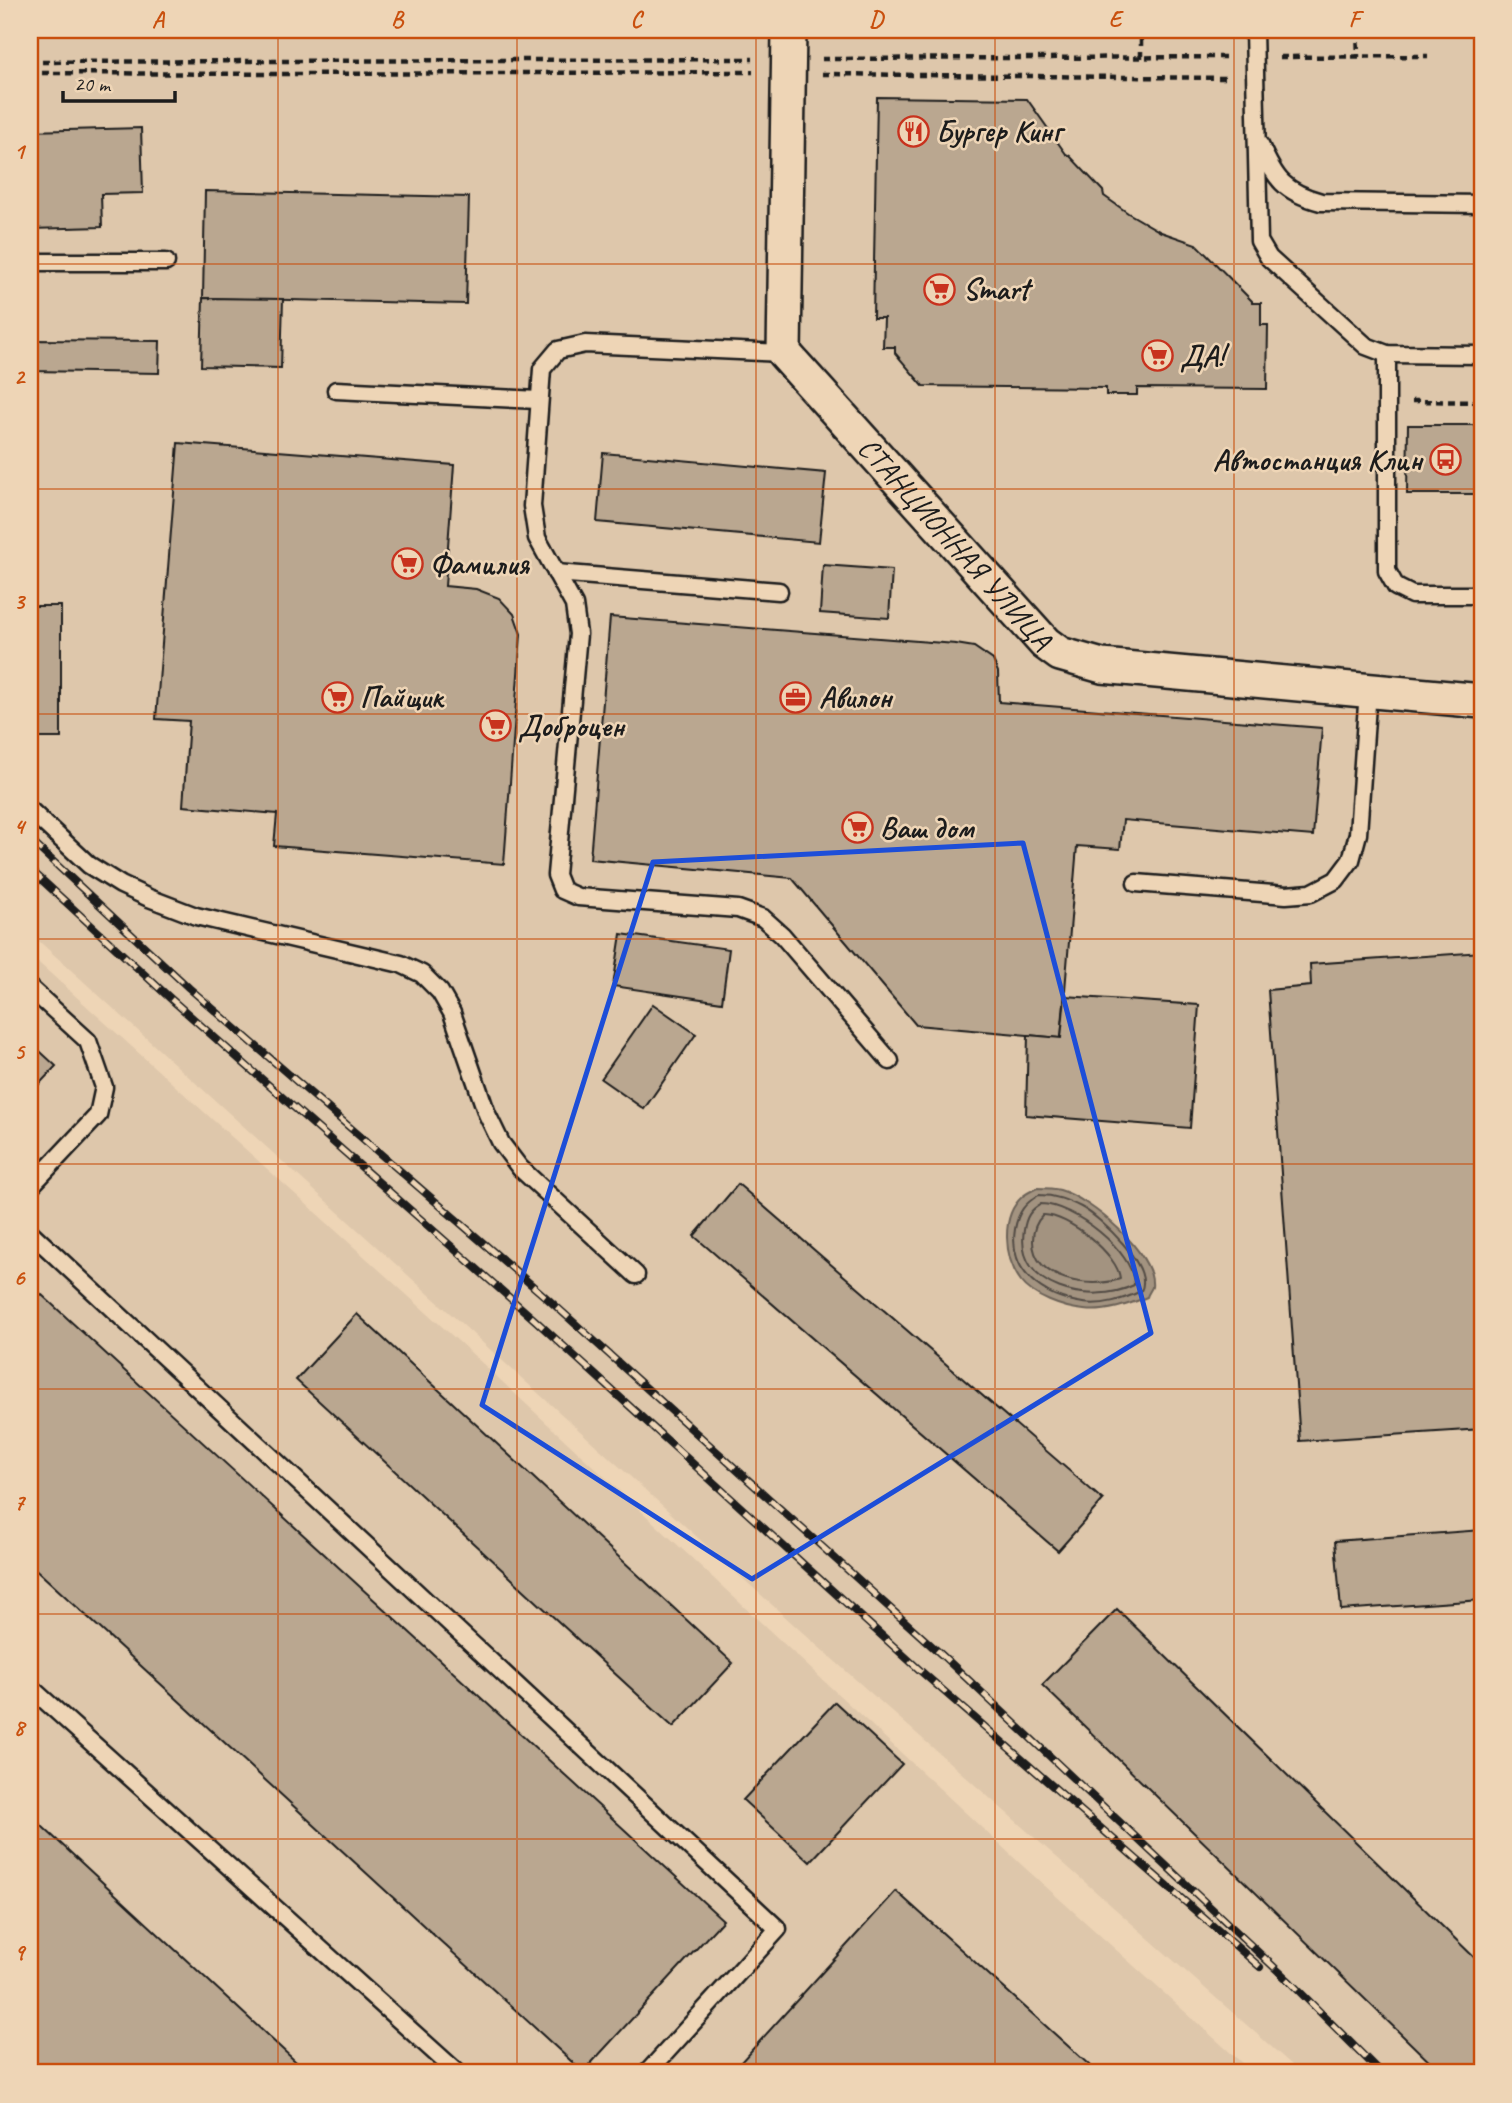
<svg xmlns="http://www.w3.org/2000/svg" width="1512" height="2103" font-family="Caveat,sans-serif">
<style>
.built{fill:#dec7ab}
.water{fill:#a39380;stroke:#6d6358;stroke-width:2}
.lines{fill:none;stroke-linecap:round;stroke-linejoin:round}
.shore{stroke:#524c44;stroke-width:2}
.building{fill:#baa790;stroke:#1c1c1c;stroke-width:2}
.service-casing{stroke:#1c1c1c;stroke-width:21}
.minor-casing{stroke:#1c1c1c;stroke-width:38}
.path{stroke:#1c1c1c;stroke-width:4.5;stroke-dasharray:7 5;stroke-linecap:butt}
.service{stroke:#eed5b6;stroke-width:16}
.minor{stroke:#eed5b6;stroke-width:33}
.rail-casing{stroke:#1c1c1c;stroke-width:8}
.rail{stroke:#eed5b6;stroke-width:5;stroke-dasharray:16;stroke-linecap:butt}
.marked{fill:none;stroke:#1d4ed8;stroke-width:5;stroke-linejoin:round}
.grid{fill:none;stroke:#c9500e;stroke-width:2;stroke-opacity:0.55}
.labels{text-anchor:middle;stroke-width:5;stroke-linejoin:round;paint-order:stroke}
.poi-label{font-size:30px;font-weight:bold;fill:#1c1c1c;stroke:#eed5b6;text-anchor:start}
.street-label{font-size:30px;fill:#1c1c1c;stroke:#eed5b6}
.neatline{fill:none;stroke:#c9500e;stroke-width:2.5}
.grid-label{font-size:23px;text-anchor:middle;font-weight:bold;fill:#c9500e}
</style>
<rect width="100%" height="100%" fill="#eed5b6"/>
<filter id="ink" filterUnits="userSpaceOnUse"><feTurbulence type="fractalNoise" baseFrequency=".0143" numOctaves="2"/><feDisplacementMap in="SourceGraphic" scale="14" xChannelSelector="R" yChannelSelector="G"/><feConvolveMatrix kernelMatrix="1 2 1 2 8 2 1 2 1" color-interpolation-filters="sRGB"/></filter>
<g filter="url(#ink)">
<g class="built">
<path d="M30,30H1482V2073H1301L812,1641L30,933Z"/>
<path d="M30,955L468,1350L1025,1868L1253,2073H30Z"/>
</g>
<path class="water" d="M1037,1188C1044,1188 1053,1188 1060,1190C1089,1198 1156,1253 1152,1287C1151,1290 1148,1293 1147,1297C1128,1305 1105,1313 1084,1310C1063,1308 1033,1297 1021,1281C1004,1258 1000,1216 1023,1196C1027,1193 1033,1190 1037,1188Z"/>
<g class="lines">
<g class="shore">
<path d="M1039,1195C1055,1195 1067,1200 1081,1207C1100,1217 1154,1267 1141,1291C1125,1299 1102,1306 1083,1303C1044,1297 1008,1273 1015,1229C1018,1212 1025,1203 1039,1195Z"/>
<path d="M1041,1204C1072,1204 1135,1251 1134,1285C1091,1306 1014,1289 1024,1230C1026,1217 1030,1210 1041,1204Z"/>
<path d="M1043,1215C1067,1214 1119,1255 1120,1279C1091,1289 1032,1281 1033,1240C1033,1229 1036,1222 1043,1215Z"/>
</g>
</g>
<g class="building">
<path d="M877,97L1027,99L1066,154L1070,156L1103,191L1104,196L1128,213L1161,232L1196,244L1252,301V303H1261V325H1268L1267,389L1137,388V395H1106V388L923,386L895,353V347H883L884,318H873Z"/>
<path d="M141,128L143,193L101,194L102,227L30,229V131Z"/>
<path d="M205,191L469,197L466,304L203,298Z"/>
<path d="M203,298L283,299L281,368L201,366Z"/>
<path d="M30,340L160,341L159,373L30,371Z"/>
<path d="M1408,425H1482V494H1407Z"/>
<path d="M178,443L454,465L445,586L476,589L499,598L514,614L521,634L504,864L274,846L277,814L183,806L189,721L156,719Z"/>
<path d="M603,453L826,473L819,542L597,522Z"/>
<path d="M823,565L892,570L889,618L820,613Z"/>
<rect x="30" y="606" width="31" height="132"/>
<path d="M610,617L956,644L974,647L993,660L998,672L999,702L1322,728L1313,836L1123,820L1120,849L1077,846L1061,1038L916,1025L792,878L590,859Z"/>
<path d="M621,934L729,949L722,1002L613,986Z"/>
<path d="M1482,952V1429L1300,1441L1268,990L1311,986L1310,964Z"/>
<path d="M1065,996L1199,1005L1190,1128L1026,1115L1028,1035L1061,1038Z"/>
<path d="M653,1004L696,1034L644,1109L601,1079Z"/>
<path d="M30,1042L56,1066L30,1094Z"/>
<path d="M738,1184L1103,1500L1058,1551L694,1236Z"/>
<path d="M30,1284L723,1920L583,2072L30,1564Z"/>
<path d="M357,1314L733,1663L673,1727L296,1380Z"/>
<path d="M1482,1530V1600L1341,1610L1335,1541Z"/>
<path d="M1117,1609L1482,1965V2073H1441L1042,1685Z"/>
<path d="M835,1702L902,1764L810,1862L743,1800Z"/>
<path d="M30,1815L308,2073H30Z"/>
<path d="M896,1891L1098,2073H731Z"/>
</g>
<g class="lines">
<defs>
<g id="service">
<path d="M1254,30L1259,241L1269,258L1366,346L1387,354L1482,355"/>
<path d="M1260,145C1275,179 1284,192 1321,202L1482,204"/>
<path d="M30,262H166"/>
<path d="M784,353L585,344L558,350L542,369L532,506L537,538L574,605L578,634L556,875L562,890L578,897L738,909L763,918L782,935L890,1061"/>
<path d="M1387,354V571L1396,587L1412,595H1482"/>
<path d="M336,390L538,400"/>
<path d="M556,573L779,591"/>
<path d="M30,810L89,865L121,885L149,898L196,916L401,964L422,974L440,992L452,1013L487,1114L501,1143L520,1168L636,1275"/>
<path d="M1136,883L1286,895L1311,893L1336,880L1351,860L1358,834L1368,690"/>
<path d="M30,988L88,1041L104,1087L98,1115L30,1187"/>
<path d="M30,1232L778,1929L647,2073"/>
<path d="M30,1687L458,2073"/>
</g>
<g id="minor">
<path id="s1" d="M789,30L784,353L1045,643L1060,654L1102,666L1482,701"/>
</g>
</defs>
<use href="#service" class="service-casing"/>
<use href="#minor" class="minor-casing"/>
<g class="path">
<path d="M1357,30L1358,57"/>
<path d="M1280,57L1428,56"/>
<path d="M1141,58V30"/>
<path d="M822,59L1229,57"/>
<path d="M30,62L753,59"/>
<path d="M30,73L288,74L753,72"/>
<path d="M822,74L1229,78"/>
<path d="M1412,401L1482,402"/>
</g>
<use href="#service" class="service"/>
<use href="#minor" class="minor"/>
<defs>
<g id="rail">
<path d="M30,840L189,988L549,1300L943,1656L1291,1983L1381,2073"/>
<path d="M30,869L171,999L536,1321L923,1673L1260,1967"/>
</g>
</defs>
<use href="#rail" class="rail-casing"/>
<use href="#rail" class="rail"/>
</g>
</g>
<path class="marked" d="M1023,843L1151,1333L752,1579L482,1405L653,862Z"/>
<path class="grid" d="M278,30V2073M517,30V2073M756,30V2073M995,30V2073M1234,30V2073M30,264H1482M30,489H1482M30,714H1482M30,939H1482M30,1164H1482M30,1389H1482M30,1614H1482M30,1839H1482"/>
<defs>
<symbol id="restaurant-ring" viewBox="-11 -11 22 22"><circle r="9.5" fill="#eed5b6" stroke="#c8321e" stroke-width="1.5"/><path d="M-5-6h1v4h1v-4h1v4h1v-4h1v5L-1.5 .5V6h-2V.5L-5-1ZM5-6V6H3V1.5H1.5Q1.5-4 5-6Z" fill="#c8321e"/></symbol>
<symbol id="supermarket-ring" viewBox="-11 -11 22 22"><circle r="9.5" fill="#eed5b6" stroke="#c8321e" stroke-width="1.5"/><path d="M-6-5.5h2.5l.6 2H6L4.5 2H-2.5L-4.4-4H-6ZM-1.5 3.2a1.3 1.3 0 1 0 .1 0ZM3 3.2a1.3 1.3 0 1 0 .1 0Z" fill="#c8321e"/></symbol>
<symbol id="bus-ring" viewBox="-11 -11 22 22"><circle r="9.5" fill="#eed5b6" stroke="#c8321e" stroke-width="1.5"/><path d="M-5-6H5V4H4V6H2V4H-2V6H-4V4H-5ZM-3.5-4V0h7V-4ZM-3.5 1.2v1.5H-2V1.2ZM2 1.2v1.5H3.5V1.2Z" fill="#c8321e"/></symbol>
<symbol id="office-ring" viewBox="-11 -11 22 22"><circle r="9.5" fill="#eed5b6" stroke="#c8321e" stroke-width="1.5"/><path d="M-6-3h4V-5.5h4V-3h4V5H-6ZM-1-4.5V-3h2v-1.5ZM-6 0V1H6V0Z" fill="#c8321e"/></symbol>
</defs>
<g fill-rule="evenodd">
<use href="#restaurant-ring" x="896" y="114" width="35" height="35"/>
<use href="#supermarket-ring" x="922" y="272" width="35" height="35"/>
<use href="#supermarket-ring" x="1140" y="338" width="35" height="35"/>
<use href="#bus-ring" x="1428" y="442" width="35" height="35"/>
<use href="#supermarket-ring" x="390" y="546" width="35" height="35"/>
<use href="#supermarket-ring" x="320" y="680" width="35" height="35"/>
<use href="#office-ring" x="778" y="680" width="35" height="35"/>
<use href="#supermarket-ring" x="478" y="708" width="35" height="35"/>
<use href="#supermarket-ring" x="840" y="810" width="35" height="35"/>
</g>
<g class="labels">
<g class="poi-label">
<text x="936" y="141">Бургер Кинг</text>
<text x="963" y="299">Smart</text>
<text x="1180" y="366">ДА!</text>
<text x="1422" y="470" text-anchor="end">Автостанция Клин</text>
<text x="430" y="574">Фамилия</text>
<text x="360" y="707">Пайщик</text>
<text x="819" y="707">Авилон</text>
<text x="518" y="736">Доброцен</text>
<text x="880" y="838">Ваш дом</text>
</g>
<g class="street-label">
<text dy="10" stroke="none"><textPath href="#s1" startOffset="579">СТАНЦИОННАЯ УЛИЦА</textPath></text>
</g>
</g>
<rect width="1512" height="2103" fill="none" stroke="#eed5b6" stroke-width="77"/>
<path d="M63 91v10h112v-10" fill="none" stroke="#1c1c1c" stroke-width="3.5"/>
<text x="74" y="91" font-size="21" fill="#1c1c1c" stroke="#eed5b6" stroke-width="5" paint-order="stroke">20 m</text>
<rect x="38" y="38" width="1436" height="2026" class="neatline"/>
<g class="grid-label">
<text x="158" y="27">A</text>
<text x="397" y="27">B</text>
<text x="636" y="27">C</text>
<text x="876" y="27">D</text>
<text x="1115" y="27">E</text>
<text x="1354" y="27">F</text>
<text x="19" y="159">1</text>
<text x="19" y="384">2</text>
<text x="19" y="609">3</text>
<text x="19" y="834">4</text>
<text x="19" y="1059">5</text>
<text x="19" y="1285">6</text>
<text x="19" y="1510">7</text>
<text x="19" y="1735">8</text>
<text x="19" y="1960">9</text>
</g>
</svg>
